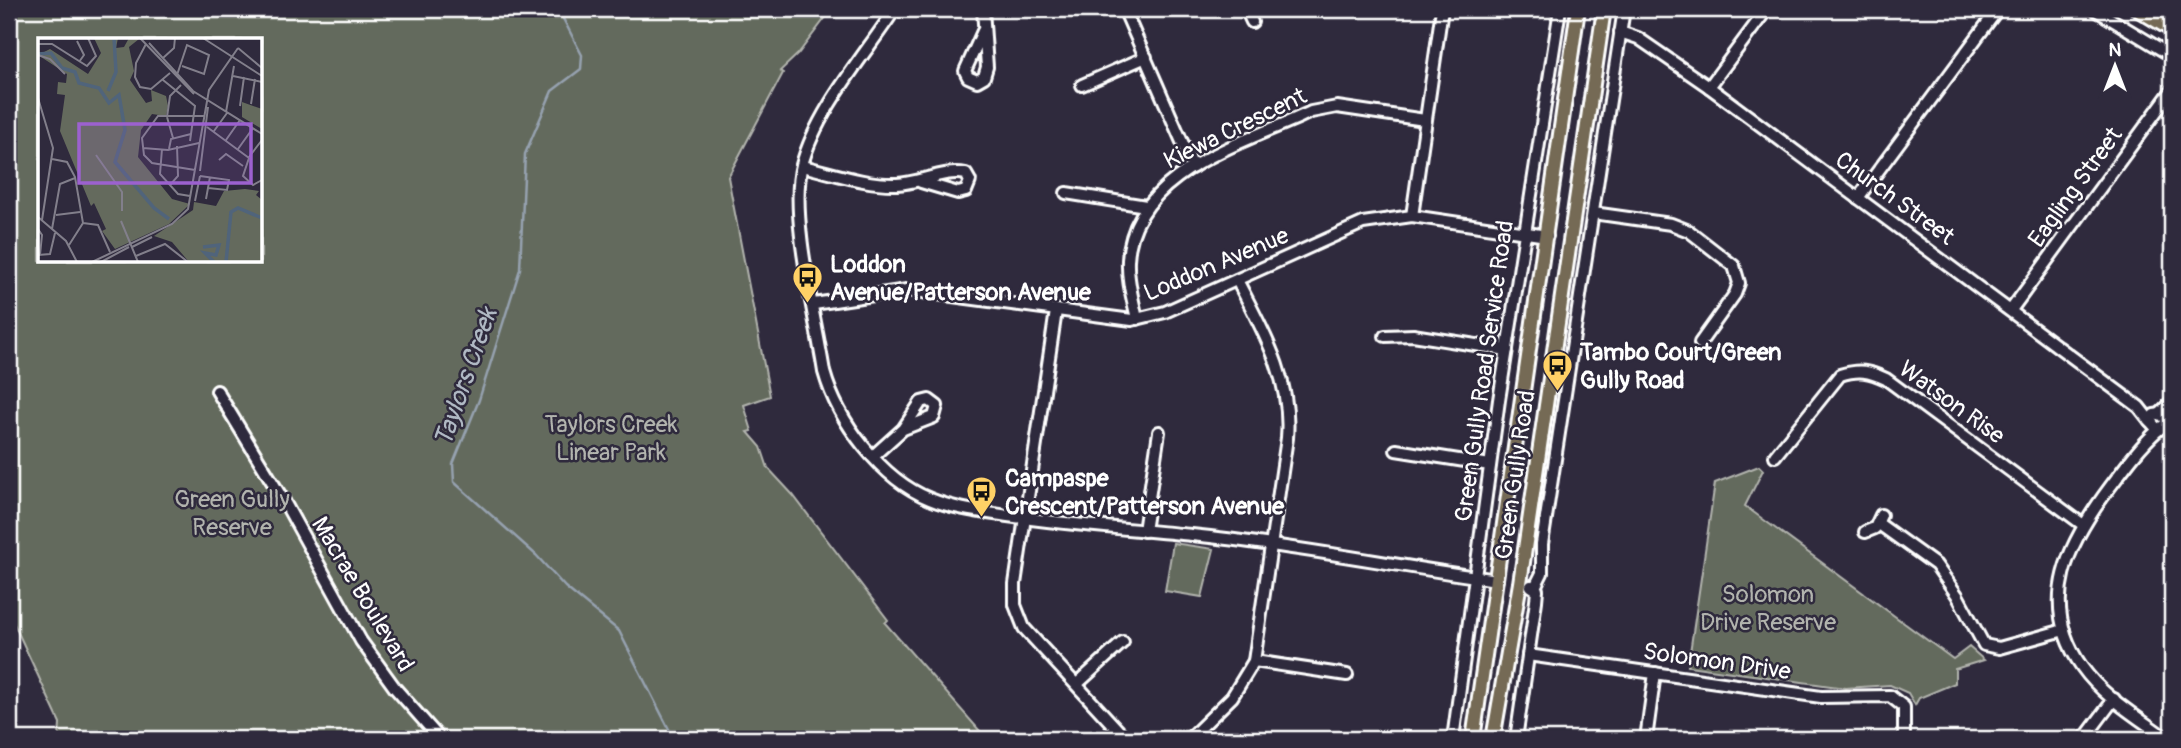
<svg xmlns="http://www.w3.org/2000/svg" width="2181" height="748" font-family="Pangolin,sans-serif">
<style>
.green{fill:#646a5d;stroke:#b2b4ae;stroke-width:2;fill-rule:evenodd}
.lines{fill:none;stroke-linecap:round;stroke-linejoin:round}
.stream{stroke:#96a2b0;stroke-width:2.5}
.minor-casing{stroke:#fff;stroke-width:16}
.major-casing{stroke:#fff;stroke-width:18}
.minor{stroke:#2f2a3d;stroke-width:10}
.major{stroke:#746b55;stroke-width:12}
.labels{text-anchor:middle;stroke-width:5;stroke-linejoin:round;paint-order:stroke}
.street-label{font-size:24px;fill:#fff;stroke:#2f2a3d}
.poi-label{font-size:24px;font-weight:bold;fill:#fff;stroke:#2f2a3d;text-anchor:start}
.park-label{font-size:24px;fill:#b2b4ae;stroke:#2f2a3d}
.water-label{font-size:26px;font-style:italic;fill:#b0b9c4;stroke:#2f2a3d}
.inset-river{fill:none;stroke:#50647b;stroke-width:3.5}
.inset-road{fill:none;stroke:#827f8b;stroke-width:2}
.view{fill:#9c61cf;fill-opacity:0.15;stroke:#9c61cf;stroke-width:3.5}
.inset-edge{fill:none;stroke:#fff;stroke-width:3.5}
</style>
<rect width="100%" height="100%" fill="#2f2a3d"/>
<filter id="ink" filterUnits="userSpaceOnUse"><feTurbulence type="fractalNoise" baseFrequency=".0143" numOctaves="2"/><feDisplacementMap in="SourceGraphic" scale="14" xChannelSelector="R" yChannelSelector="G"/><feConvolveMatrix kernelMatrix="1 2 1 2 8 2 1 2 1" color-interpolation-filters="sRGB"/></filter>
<g filter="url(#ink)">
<g class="green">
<path d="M9,9H832L798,54L780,71L783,73L728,177L770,396L744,405L752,431L748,432L761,447L768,468L793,495L888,620L885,623L987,739H59L60,723L9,613ZM40,40H261V261H40Z"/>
<path d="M1759,466L1763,470L1745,506L1953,659L1969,647L1984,660L1955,669V683L1919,698L1915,705L1908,693L1890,685L1845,688L1688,666L1715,483Z"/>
<path d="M1173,543L1214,549L1202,597L1165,591Z"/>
</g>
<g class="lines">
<path class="stream" d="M558,9L582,55L581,69L552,91L525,154L520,269L479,400L453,464L454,482L536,555L565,587L619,631L674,739"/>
<defs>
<g id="minor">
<path d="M895,9C865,55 816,111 802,165C789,214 816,319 824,372C838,422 881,479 930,499C954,509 982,512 1008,516C1069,525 1131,529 1192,535C1294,545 1395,566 1497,580"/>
<path d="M983,9L987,67L984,77L977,81L968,77L965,71L983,31"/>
<path d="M1124,9L1193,167"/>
<path d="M1246,9L1252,22"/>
<path d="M2094,9L2172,56"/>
<path d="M1620,32L1638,38L1709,87L2139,407L2150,421"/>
<path d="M1082,85L1146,57"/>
<path d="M1709,87L1767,9"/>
<path d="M802,166C833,173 865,185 897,184C920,183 945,169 966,174L970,181L966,191L958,193L921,182"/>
<path d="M1066,193L1146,206"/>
<path d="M1858,198L1998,9"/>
<path d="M1593,213L1671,224L1689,231L1734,266L1739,283L1735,294L1700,343"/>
<path d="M1412,216L1442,9"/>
<path d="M814,304L907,290L1132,320L1165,312L1363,223L1412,216L1547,236"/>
<path d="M2011,310L2172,90"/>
<path d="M1056,311L1015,584V605L1024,628L1126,739"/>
<path d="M1137,319C1133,300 1127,280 1128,260C1133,172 1243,144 1311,112L1337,107L1425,120"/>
<path d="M1385,336L1413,335L1507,350"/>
<path d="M217,391L285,503L361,641L395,688L440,739"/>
<path d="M2160,414L2172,402"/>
<path d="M2167,423L2158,430L2150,421L2154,415L2162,414L2172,429"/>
<path d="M2158,430C2139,447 2125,467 2110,487C2069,542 2036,602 2082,667C2103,697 2138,717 2167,739"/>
<path d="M1396,450L1490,465"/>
<path d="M873,456L903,429L921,402L929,400L937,406L934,417L903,429"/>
<path d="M1775,456L1840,375C1859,369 1869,371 1886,379L2082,524"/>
<path d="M1879,524L1936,565L1957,595L1984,645L1999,648L2064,630"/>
<path d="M1144,531L1159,432"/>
<path d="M1865,532L1875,528L1881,515"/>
<path d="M1535,587L1542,573V544L1624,9"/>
<path d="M1528,655L1821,697L1890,696L1904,707V739"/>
<path d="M1254,661L1347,675"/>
<path d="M1077,684L1123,642"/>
<path d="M1189,739L1232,697L1254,661L1287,438C1292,379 1263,331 1237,280"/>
<path d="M1453,739L1499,400L1560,9"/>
<path d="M1516,739L1536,601L1537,590L1531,586"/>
<path d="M1646,739L1655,673"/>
<path d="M2084,739L2114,699"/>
</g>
<g id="major">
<path d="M2137,9L2172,30"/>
<path d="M1473,739L1578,9"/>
<path d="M1493,739L1520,583L1604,9"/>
</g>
</defs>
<use href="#minor" class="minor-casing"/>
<use href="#major" class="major-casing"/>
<use href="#minor" class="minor"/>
<use href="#major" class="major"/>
</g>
</g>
<defs>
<symbol id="bus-pin" viewBox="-11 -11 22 30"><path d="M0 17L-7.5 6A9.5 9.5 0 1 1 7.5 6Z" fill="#ffd166" stroke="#2f2a3d"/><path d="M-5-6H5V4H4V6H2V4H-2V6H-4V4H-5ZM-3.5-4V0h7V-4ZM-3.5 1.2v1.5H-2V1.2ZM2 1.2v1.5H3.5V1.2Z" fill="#111"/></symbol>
</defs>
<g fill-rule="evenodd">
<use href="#bus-pin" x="790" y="260" width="35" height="47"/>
<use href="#bus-pin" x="1540" y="348" width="35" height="47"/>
<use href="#bus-pin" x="964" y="474" width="35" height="47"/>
</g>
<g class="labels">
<g class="street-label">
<text transform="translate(1235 128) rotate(-26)" y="8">Kiewa Crescent</text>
<text transform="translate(2075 187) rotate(-54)" y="8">Eagling Street</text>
<text transform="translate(1895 198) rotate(36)" y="8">Church Street</text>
<text transform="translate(1216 264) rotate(-23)" y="8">Loddon Avenue</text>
<text transform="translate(1484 371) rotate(-82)" y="8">Green Gully Road Service Road</text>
<text transform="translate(1952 402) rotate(36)" y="8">Watson Rise</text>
<text transform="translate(1515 475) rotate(-82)" y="8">Green Gully Road</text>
<text transform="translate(363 594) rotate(59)" y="8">Macrae Boulevard</text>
<text transform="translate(1717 661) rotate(8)" y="8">Solomon Drive</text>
</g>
<g class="poi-label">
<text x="830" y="272">Loddon<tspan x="830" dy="28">Avenue/Patterson Avenue</tspan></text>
<text x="1580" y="360">Tambo Court/Green<tspan x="1580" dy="28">Gully Road</tspan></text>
<text x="1005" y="486">Campaspe<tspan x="1005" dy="28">Crescent/Patterson Avenue</tspan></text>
</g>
<g class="park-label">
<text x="611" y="432">Taylors Creek<tspan x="611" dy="28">Linear Park</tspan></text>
<text x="232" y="507">Green Gully<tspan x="232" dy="28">Reserve</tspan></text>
<text x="1768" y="602">Solomon<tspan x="1768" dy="28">Drive Reserve</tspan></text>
</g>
<g class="water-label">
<text transform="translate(465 377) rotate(-71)" y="9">Taylors Creek</text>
</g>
</g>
<g transform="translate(38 38)">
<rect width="224" height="224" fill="#2f2a3d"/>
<path d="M56,0H80L78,10L86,9L91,0L101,1L91,9L96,33L92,42L108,65L114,63L113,52L128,58L130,68L128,78L114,76L103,92L100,119L134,161L152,166L131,186L77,211L64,193L68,191L56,165L53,168L22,93L27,57L19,56L20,44L28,45L29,36L0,17L12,11L50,36L63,15ZM204,64L224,71V91L204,79ZM207,151L221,153L218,157L224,162V224H151L134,204L116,198L155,172L156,164L178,168L186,153Z" fill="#646a5d"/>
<path class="inset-river" d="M0,16L13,15L24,30L37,34L41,45L61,50L71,65L81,57L87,92L77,124L116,170L131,181M70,53L78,34L76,0M165,209L181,207L178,217L167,215L176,224M188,224L193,174L200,170L224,180"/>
<path class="inset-road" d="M102,0L156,56M165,0L224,38M39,3L46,17L41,24M111,5L155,53L224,96M0,6H14L49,28L58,18L50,0M108,6L98,25L97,39L102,49L113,51L132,35M200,10L224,30M0,17L12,21L27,36M125,20L136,10L137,0M139,37L149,7L171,17L166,36L144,28M195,38L224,44M125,42L157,68L152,103M0,60L15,110L4,182M213,66L217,41M202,68L206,39M188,74L196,28M129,79L132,58L143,47M129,79L135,100M169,89L211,120M176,93L189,75M188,102L202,82M105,110L130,112L161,105M124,111L122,136L140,156L152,158M131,111L133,101L153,96M200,111L215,90M58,117L84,154V173M211,119L224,102M211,120L205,138L215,147L224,142M14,121L29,124L37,139L45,185L31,207M181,122L188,116L205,128M157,132L114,125L106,117L104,100L120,78H167M162,133L170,69M162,138L191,142L189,152L170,150M132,147L140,138L139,108M168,161L172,139M157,163L162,138M18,177L42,174M0,179L28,203L39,224M83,183L100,224M45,185L60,187L72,214M0,191L4,197L2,217M14,191L22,146L37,140M94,209L114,199M0,217L12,216L17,195M98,218L127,206L150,224M54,224L134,186L150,171L171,52L200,10M63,224L91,209"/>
<path class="view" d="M41,86H213V145H41Z"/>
<rect width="224" height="224" class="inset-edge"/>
</g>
<rect width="2181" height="748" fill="none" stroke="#2f2a3d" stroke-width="35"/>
<rect x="18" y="18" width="2146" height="713" fill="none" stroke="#fff" stroke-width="2.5" filter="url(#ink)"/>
<g transform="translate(2115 66)" stroke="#2f2a3d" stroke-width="5" paint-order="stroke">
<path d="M0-5L12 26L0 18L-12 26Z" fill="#ffffff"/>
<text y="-10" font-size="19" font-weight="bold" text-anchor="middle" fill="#ffffff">N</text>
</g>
</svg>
